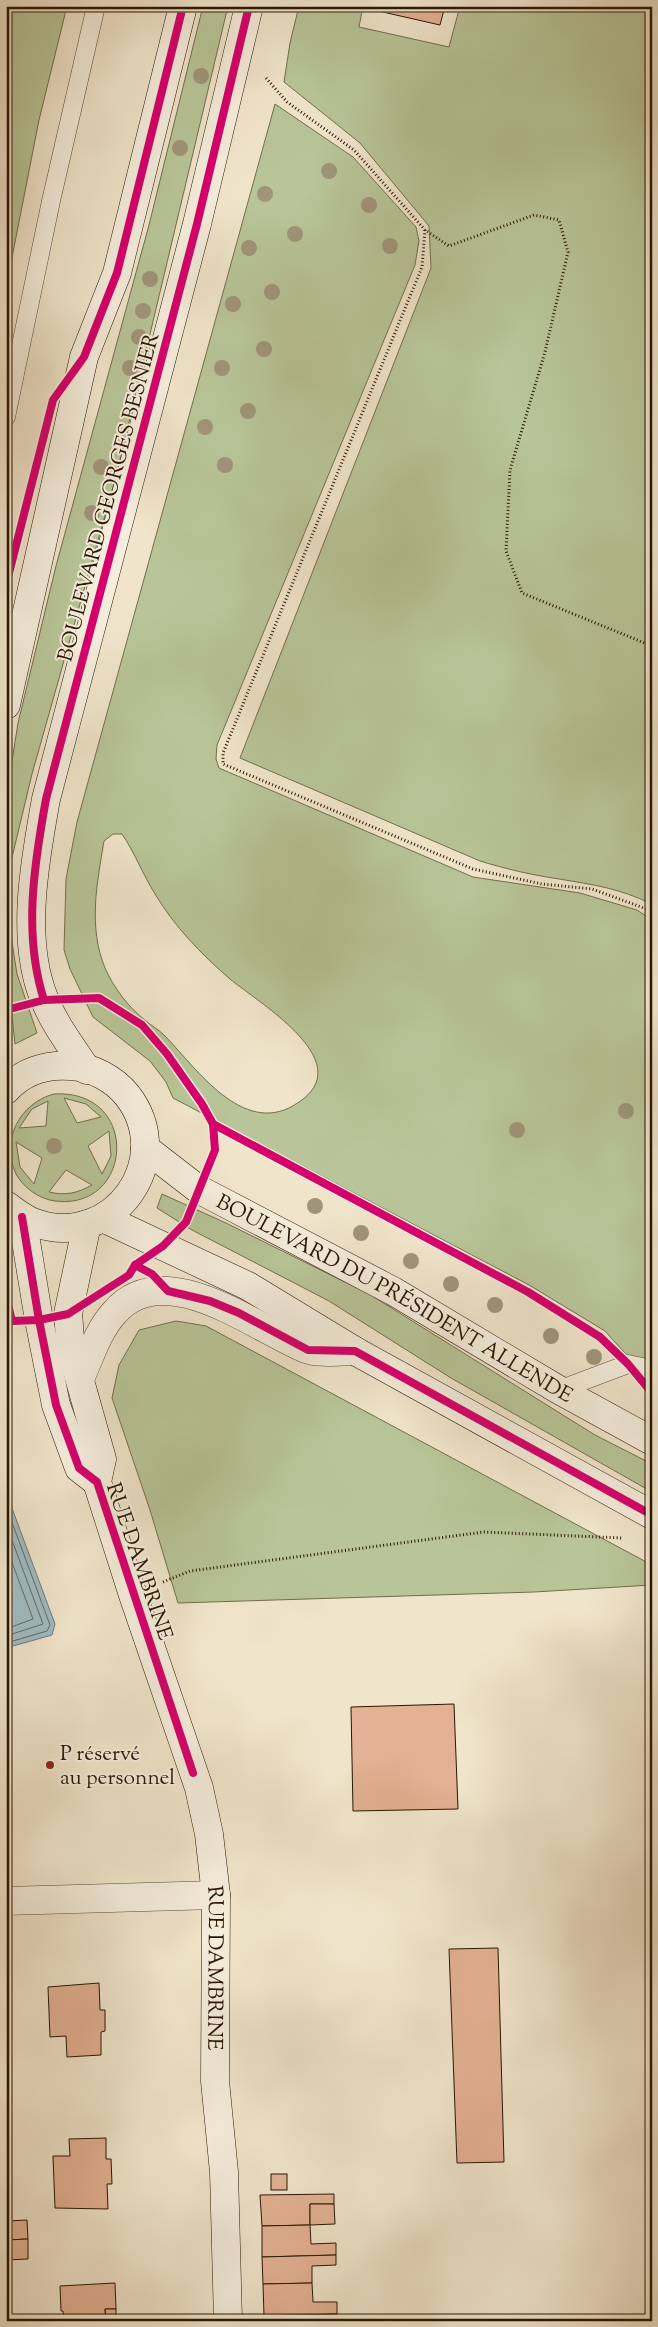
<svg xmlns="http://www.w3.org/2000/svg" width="658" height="2327" font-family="'Sorts Mill Goudy',serif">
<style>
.green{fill:#b8c598;stroke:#716e4c;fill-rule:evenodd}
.water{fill:#a0bcc2;stroke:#717a75}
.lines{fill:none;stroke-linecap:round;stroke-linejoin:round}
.shore{stroke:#656962;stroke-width:1}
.building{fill:#e3b194;stroke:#2a1601}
.lane-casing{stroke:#5c4a34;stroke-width:19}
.street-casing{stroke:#5c4a34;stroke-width:29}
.secondary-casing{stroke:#2a1601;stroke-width:29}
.path{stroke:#2a1601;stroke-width:3;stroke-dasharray:1 2.5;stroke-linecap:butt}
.lane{stroke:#f5eedd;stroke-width:18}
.street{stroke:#f5eedd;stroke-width:28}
.secondary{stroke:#f5eedd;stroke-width:28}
.cycleway-casing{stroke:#f5eedd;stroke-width:11}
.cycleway{stroke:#d6006c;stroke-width:8}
.tree{fill:#9f9579}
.poi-dot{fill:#8f2418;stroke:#f5eedd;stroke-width:2}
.labels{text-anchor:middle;stroke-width:4;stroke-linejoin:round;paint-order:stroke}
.street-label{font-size:21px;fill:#2a1601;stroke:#f5eedd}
.poi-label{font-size:21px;fill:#2a1601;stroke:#f5eedd;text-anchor:start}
</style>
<rect width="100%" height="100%" fill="#f0e5cb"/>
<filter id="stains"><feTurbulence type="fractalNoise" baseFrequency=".004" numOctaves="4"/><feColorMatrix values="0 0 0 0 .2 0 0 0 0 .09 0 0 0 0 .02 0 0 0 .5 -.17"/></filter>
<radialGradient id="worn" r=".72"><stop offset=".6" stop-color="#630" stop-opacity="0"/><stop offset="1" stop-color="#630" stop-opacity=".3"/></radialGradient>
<g class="green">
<path d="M6,6H67L39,120L6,288Z"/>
<path d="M203,6H228L117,473L32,774L9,870V923L17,974L37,1033L15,1044L12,1016L6,993V799L18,723L56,566L149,225Z"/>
<path d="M299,6H363L359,27L449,47L460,6H652V904C618,888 595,885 559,879C532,875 506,869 480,861L240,758L431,268L429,226L360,143L284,82L290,43Z"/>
<path d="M275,104L353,157L416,227L419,241L415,265L217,745L216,759L219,768L473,877L580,893L637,910L652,920V1358L632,1361L605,1331L529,1285L173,1098L166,1082L150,1061L93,1017L70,969L64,950L66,879L77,822ZM113,834H122C135,853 143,875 155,894C175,927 200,953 230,979C254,999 331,1045 316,1083C311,1095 300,1102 289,1108C238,1132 193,1064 164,1035C159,1030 152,1026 146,1021C128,1007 114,988 105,968C88,927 97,883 104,841Z"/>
<path d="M54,1094C141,1089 134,1211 55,1201C39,1199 24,1188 16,1174C0,1140 20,1103 54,1094ZM64,1098L86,1104L101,1117L77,1123ZM48,1101L46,1126L19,1128L32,1109ZM109,1131L111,1156L102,1174L88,1146ZM16,1142L42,1158L34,1184L20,1167ZM66,1170L92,1185C78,1193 65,1196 49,1192Z"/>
<path d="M162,1194L226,1223L369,1294L595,1435L652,1464V1492L451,1378L329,1301L192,1230L157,1208Z"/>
<path d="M176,1321L206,1326L652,1565V1585L534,1592L178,1603L150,1510L112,1398L119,1365L139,1330Z"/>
</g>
<path class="water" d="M6,1492L55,1624L52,1635L6,1648Z"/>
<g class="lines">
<g class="shore">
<path d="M6,1506L50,1625L47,1631L6,1643"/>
<path d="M6,1524L43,1624L6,1636"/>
<path d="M6,1546L33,1619L6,1629"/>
</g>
</g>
<g class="building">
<path d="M374,6H445L440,25L374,10Z"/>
<path d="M454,1704L458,1809L353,1811L351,1707Z"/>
<path d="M498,1948L504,2162L457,2163L449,1949Z"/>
<path d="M99,1983L100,2010H105V2031L101,2032V2055L67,2057L66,2036L50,2037L48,1987Z"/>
<path d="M106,2138V2159H111L112,2184H107L108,2209L55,2208L53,2156H70L69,2139Z"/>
<rect x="271" y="2174" width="16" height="16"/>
<path d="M334,2194V2204H310V2225L262,2226L260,2195Z"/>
<path d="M310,2204H334L335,2224L310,2225Z"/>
<path d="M27,2220L28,2239L6,2240V2221Z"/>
<path d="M310,2225L311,2244L336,2243V2255L262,2257V2226Z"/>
<path d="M28,2239V2259L6,2260V2240Z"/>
<path d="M336,2255V2265L312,2266V2283L263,2284L262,2257Z"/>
<path d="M115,2283L116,2309H105L106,2321H64L63,2311H61L60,2286Z"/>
<path d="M312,2283L313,2302H337V2314L264,2316L263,2284Z"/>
<path d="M105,2309H116V2321H106Z"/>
<path d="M337,2314V2321H264V2316Z"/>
</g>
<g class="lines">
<defs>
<g id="lane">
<path d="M6,417L51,201L96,6"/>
<path d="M559,1390L628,1364L652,1369"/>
</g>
<g id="street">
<path d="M80,1379C90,1357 98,1330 115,1312C165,1255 256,1329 306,1349C319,1354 341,1351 355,1351"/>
<path d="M6,1901L216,1895"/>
</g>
<g id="secondary">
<path d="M6,705L84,357L117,273L183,6"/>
<path d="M87,1070C72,1047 54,1024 44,998C20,939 35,860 46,799L197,224L249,6"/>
<path d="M6,1090C23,1071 47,1064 71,1066C92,1067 114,1079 127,1095C178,1160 113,1250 35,1223C24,1219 15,1212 6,1205"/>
<path id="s1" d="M145,1148L198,1189L393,1291L559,1390L652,1441"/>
<path d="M22,1217L39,1320L56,1405L79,1468L97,1482"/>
<path d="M103,1218L248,1286L355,1351L652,1515"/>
<path id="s2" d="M87,1224L68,1314L71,1349L102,1459L97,1482L133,1595L199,1788L209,1834L216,1895L215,2081L224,2172L228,2321"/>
</g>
</defs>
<use href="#lane" class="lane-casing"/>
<use href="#street" class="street-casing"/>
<use href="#secondary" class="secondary-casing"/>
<g class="path">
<path d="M266,78L287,102L354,150L425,230L449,246L534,215L559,220L568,252L545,352L510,470L506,551L522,593L652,646"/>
<path d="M425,230L422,267L223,753V764L473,869L542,884L592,889L652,911"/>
<path d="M213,1124L528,1292L605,1342"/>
<path d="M163,1582L190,1571L484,1532L622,1538"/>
</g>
<use href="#lane" class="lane"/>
<use href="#street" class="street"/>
<use href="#secondary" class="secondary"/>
<defs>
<g id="cycleway">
<path d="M6,585L53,400L84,357L117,273L183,6"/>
<path d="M44,1000C23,935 34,865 46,799L197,224L249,6"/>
<path d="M6,1010L44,1000L99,998L142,1025L167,1054L202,1104L213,1124L215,1150L186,1222L163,1246L135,1265L129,1275L68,1314L39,1320L12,1321L6,1296"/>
<path d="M213,1124L528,1292L600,1337L628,1364L652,1393"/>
<path d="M22,1217L39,1320L56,1405L79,1468L97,1482L193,1773"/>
<path d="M135,1265L152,1274L168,1291L210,1301L239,1313L308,1350L355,1351L652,1515"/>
</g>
</defs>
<use href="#cycleway" class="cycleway-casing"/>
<use href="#cycleway" class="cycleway"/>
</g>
<g class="tree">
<circle cx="201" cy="76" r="8"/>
<circle cx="180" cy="148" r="8"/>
<circle cx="329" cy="171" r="8"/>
<circle cx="265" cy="194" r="8"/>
<circle cx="369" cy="205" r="8"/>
<circle cx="295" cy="234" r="8"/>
<circle cx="390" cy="246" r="8"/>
<circle cx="249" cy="248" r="8"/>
<circle cx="150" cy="279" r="8"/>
<circle cx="272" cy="292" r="8"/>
<circle cx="233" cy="304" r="8"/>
<circle cx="143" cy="311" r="8"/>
<circle cx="139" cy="337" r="8"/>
<circle cx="264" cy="349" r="8"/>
<circle cx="130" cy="368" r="8"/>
<circle cx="222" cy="368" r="8"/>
<circle cx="248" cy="411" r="8"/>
<circle cx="205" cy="427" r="8"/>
<circle cx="225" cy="465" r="8"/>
<circle cx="101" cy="467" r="8"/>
<circle cx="92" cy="513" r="8"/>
<circle cx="626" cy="1111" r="8"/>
<circle cx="517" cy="1130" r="8"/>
<circle cx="54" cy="1146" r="8"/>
<circle cx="315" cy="1206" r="8"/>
<circle cx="361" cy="1233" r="8"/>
<circle cx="411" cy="1261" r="8"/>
<circle cx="451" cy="1284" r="8"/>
<circle cx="495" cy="1305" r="8"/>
<circle cx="551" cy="1336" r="8"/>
<circle cx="594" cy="1357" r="8"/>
</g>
<circle class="poi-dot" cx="50" cy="1765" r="5"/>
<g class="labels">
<g class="street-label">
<text transform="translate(108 497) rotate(-75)" y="7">BOULEVARD GEORGES BESNIER</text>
<text dy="7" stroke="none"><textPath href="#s1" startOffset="292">BOULEVARD DU PRÉSIDENT ALLENDE</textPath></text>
<text transform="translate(140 1561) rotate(71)" y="7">RUE DAMBRINE</text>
<text dy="7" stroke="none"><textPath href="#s2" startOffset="769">RUE DAMBRINE</textPath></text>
</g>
<g class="poi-label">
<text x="60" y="1760">P réservé<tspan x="60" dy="24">au personnel</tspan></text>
</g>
</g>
<rect width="658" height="2327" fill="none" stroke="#f0e5cb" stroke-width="25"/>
<rect x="8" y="8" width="643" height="2312" fill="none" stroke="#2a1601" stroke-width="2.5"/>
<rect x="12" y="12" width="633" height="2302" fill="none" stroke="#2a1601"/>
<rect width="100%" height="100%" filter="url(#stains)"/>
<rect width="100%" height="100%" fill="url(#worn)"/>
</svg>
